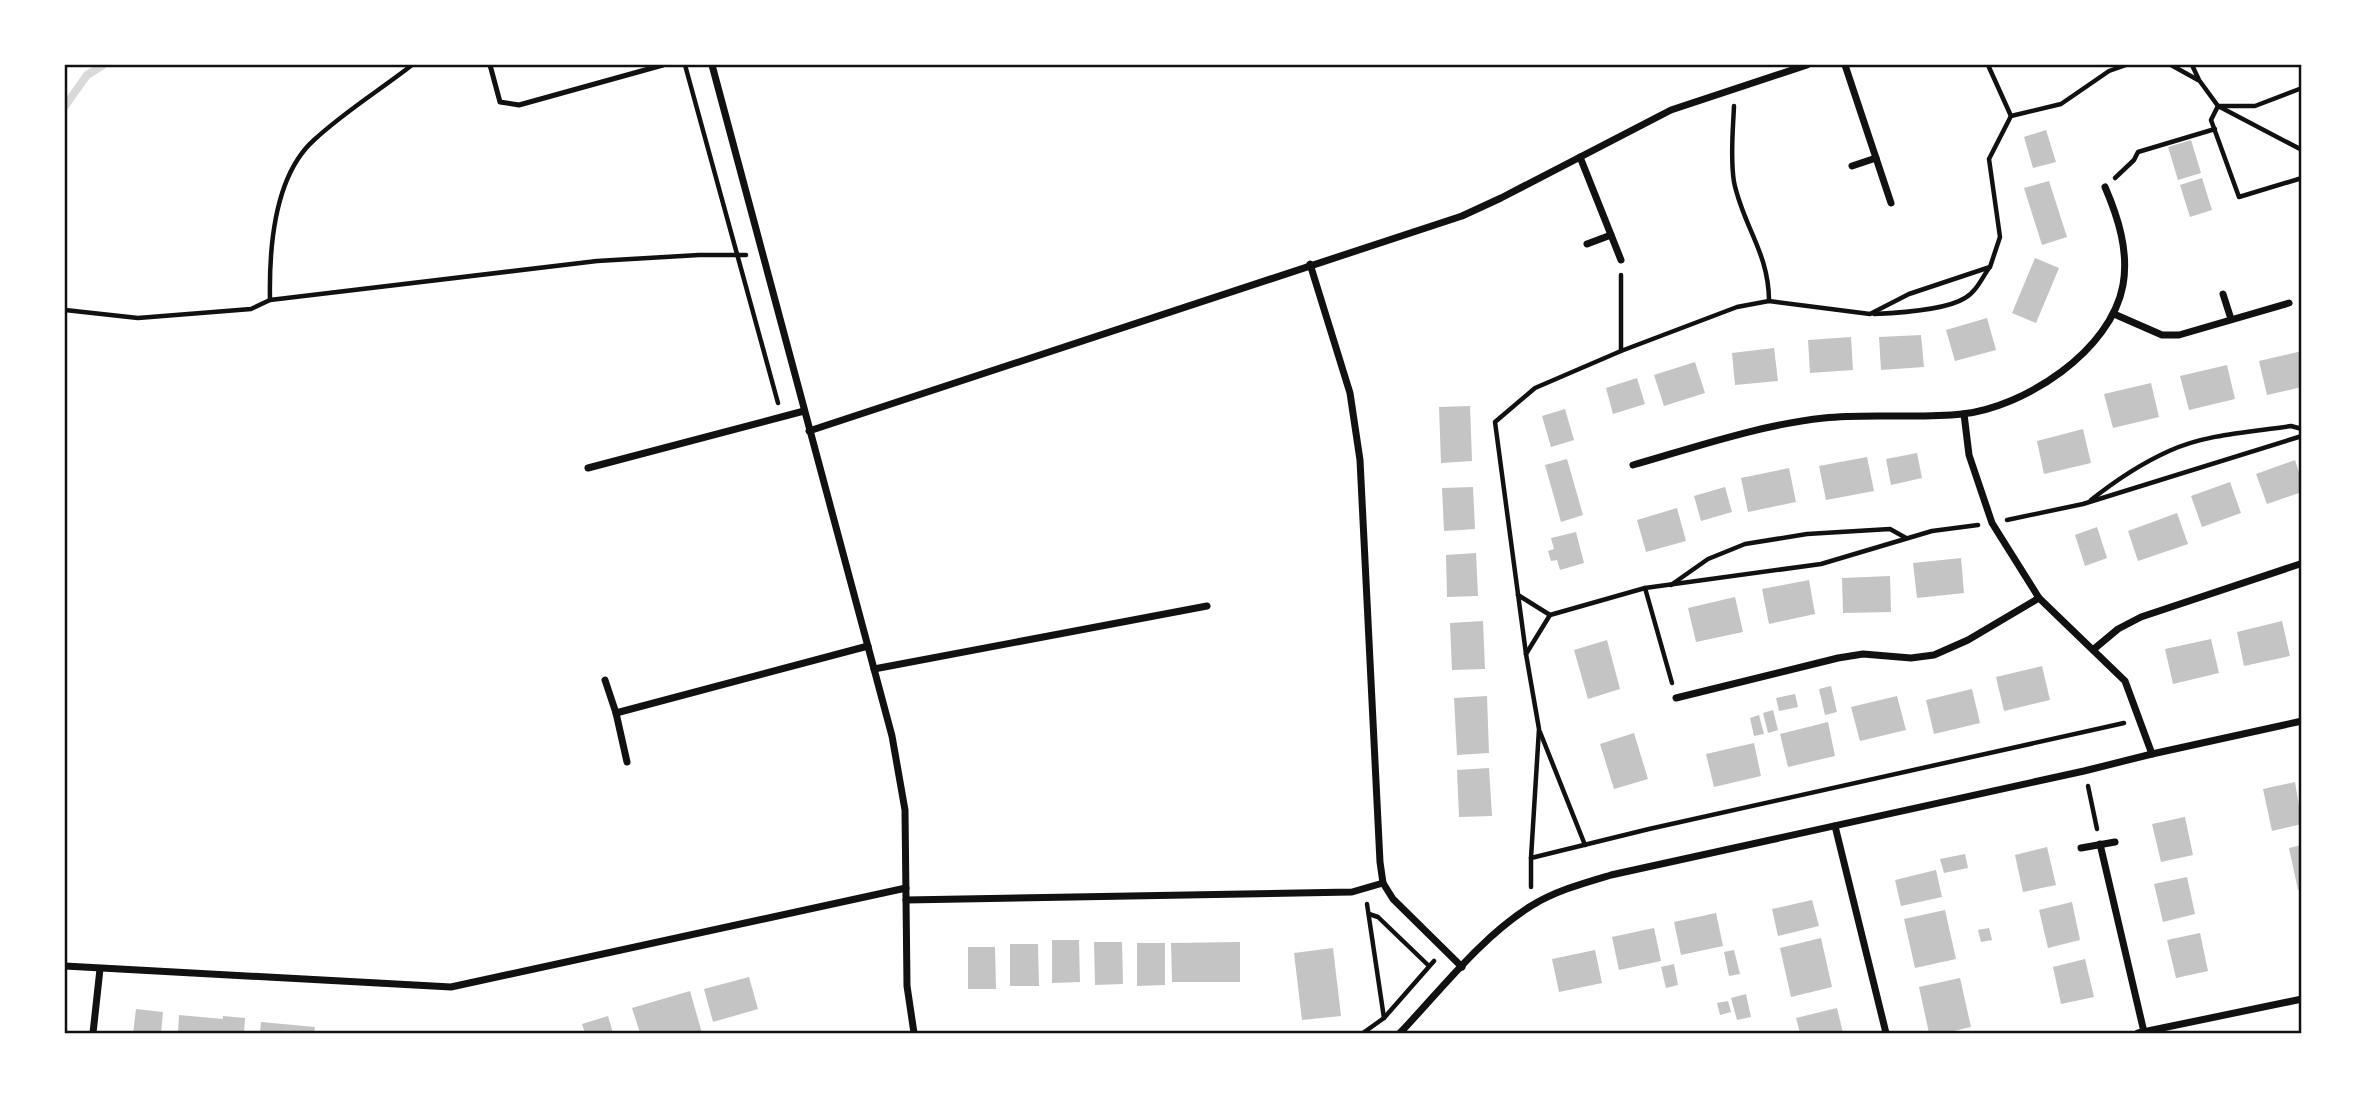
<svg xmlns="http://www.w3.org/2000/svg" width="2367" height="1098" font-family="'Roboto Condensed',sans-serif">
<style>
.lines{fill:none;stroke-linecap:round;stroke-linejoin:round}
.stream{stroke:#d9d9d9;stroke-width:8}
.building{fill:#c4c4c4}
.path{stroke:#111;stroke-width:4.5}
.service{stroke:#111;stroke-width:5}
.minor{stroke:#111;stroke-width:7}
.neatline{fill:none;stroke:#111;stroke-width:2.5}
</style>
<rect width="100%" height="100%" fill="#fff"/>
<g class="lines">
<path class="stream" d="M65,106L87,75L103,65"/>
</g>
<g class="building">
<path d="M2046,130L2056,162L2033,168L2024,137Z"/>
<path d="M2191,140L2201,173L2178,180L2168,147Z"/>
<path d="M2202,178L2212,210L2190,217L2180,185Z"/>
<path d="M2049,181L2067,237L2042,245L2024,188Z"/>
<path d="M2035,258L2059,268L2036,323L2012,313Z"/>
<path d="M1987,318L1996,350L1955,361L1946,330Z"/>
<path d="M1921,335L1924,367L1881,370L1879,337Z"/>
<path d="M1851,337L1853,370L1810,373L1808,340Z"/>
<path d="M1774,348L1778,381L1735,385L1732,353Z"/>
<path d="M2302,351V387L2267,395L2259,361Z"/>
<path d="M1695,362L1705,393L1664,406L1654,375Z"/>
<path d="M2227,365L2235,399L2189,410L2180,376Z"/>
<path d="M1637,378L1645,404L1613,414L1606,388Z"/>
<path d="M2151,383L2159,417L2113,428L2104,394Z"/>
<path d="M1470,406L1472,461L1441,463L1439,407Z"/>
<path d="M1565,409L1574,440L1551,447L1542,416Z"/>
<path d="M2083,429L2091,463L2044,474L2037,441Z"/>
<path d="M1917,453L1922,478L1891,485L1886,459Z"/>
<path d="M1867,457L1874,491L1826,500L1819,466Z"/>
<path d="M1567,459L1583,515L1561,522L1545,465Z"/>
<path d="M2295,460L2302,482V492L2267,504L2256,474Z"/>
<path d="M1789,468L1796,502L1748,512L1741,478Z"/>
<path d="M2230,482L2241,513L2202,527L2191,496Z"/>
<path d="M1473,487L1475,529L1444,531L1442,488Z"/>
<path d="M1725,487L1732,512L1701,521L1694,496Z"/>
<path d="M1677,508L1686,541L1646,552L1637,520Z"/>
<path d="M2177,513L2188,544L2138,561L2128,531Z"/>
<path d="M2097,527L2107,558L2085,566L2075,535Z"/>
<path d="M1576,532L1584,563L1560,570L1557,560L1551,561L1548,551L1554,549L1551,538Z"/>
<path d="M1476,553L1478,596L1447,597L1446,555Z"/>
<path d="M1961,558L1964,593L1917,598L1913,563Z"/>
<path d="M1890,576L1891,612L1843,613L1842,578Z"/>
<path d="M1809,580L1815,614L1769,624L1762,589Z"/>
<path d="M1735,597L1743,632L1696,642L1688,608Z"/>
<path d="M1483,621L1485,669L1452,670L1450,623Z"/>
<path d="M2282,621L2290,656L2244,666L2237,632Z"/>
<path d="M2211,639L2219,673L2173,684L2165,649Z"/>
<path d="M1607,640L1620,689L1588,699L1574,650Z"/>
<path d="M2042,666L2050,700L2004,711L1996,677Z"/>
<path d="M1831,686L1837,712L1825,715L1819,689Z"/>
<path d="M1972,689L1980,723L1934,734L1926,700Z"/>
<path d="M1795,694L1798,707L1779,711L1776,698Z"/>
<path d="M1487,696L1489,753L1457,755L1454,698Z"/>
<path d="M1897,696L1906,730L1860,741L1851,707Z"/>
<path d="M1773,710L1778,730L1768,733L1763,713Z"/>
<path d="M1759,715L1764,734L1754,736L1750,718Z"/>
<path d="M1828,722L1835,756L1788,767L1780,734Z"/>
<path d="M1634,733L1648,779L1614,789L1600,744Z"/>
<path d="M1754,743L1761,776L1714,787L1706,754Z"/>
<path d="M1489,768L1492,816L1459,817L1457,770Z"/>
<path d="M2295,782L2302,824L2272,831L2263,789Z"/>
<path d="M2185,817L2193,855L2161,862L2152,824Z"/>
<path d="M2302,845V889L2298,890L2289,848Z"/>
<path d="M2047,847L2056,885L2023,892L2015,855Z"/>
<path d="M1965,854L1968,868L1944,873L1940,859Z"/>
<path d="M1936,870L1942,897L1901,906L1895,880Z"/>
<path d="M2187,877L2195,914L2163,922L2154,884Z"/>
<path d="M1812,900L1819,926L1778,936L1772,909Z"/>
<path d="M2072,902L2080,940L2048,948L2039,910Z"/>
<path d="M1945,910L1956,959L1915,968L1904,919Z"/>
<path d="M1716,913L1723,946L1681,955L1674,922Z"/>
<path d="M1654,928L1661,961L1619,970L1612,937Z"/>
<path d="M1989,928L1992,940L1981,942L1978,930Z"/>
<path d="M2200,933L2208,971L2176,978L2167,940Z"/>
<path d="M1821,938L1832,987L1791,997L1780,948Z"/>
<path d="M1052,940H1079L1080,982L1052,983Z"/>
<path d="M1094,942H1122L1123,984L1095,985Z"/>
<path d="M1240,942V982H1172L1171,943Z"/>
<path d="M1137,943H1165V985L1137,986Z"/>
<path d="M1010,944H1038L1039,986H1010Z"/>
<path d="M968,947H995L996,989H968Z"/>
<path d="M1333,948L1341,1016L1302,1020L1294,953Z"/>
<path d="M1595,950L1602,983L1559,992L1552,959Z"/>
<path d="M1734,950L1740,974L1729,976L1724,952Z"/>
<path d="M2085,959L2094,997L2061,1004L2053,967Z"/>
<path d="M1674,964L1678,985L1666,988L1661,967Z"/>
<path d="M749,977L758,1009L713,1022L704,989Z"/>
<path d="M1960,978L1971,1027L1945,1033H1929L1919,987Z"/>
<path d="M690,991L702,1033H640L632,1008Z"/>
<path d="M1746,994L1751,1017L1737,1020L1731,998Z"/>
<path d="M1728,1001L1731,1012L1720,1015L1717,1003Z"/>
<path d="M1837,1008L1843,1033H1800L1796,1018Z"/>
<path d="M136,1009L163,1012L161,1033H133Z"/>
<path d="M179,1015L223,1019V1016L245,1018L244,1033H178Z"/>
<path d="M608,1016L613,1033H585L582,1024Z"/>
<path d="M261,1022L315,1027L314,1033H260Z"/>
</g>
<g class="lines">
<g class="path">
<path d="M685,65L778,403"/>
<path d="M1988,65L2011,116"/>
<path d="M2171,65L2198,80"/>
<path d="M2192,65L2199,80L2218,106L2302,150"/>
<path d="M2302,88L2255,106H2218L2211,120L2239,197L2302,178"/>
<path d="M1734,106C1733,130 1730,158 1734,182C1743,226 1769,253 1769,301"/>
<path d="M2115,178L2134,160L2138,152L2215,129"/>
<path d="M1621,275V351"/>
<path d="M270,300C269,250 274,176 314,140C344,112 380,90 412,65"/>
<path d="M65,310L138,318L251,309L270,300L597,261L699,255H746"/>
<path d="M1874,314C1897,313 1946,310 1965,298C1976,292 1982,278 1989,268"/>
<path d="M2091,500C2115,481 2140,464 2169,451C2206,434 2251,432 2291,426L2302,429"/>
<path d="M2007,520L2083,504L2302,436"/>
<path d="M1671,585L1708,559L1745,544L1807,534L1890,529L1906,538"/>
<path d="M1645,588L1672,683"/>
<path d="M1518,595L1550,615"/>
<path d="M1526,654L1550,615L1645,588L1821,564L1932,531L1978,525"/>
<path d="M1540,732L1585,845"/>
<path d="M2088,786L2097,829"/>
<path d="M1531,858L1649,829L2124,723"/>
<path d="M1531,887V858L1539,729L1526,654L1495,422L1535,388L1621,351L1737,307L1769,301L1870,314L1909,294L1990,267L2000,237L1989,159L2011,116L2061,104L2109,71L2126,65"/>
<path d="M1367,904L1384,1018"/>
<path d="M1369,914L1378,917L1429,966"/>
<path d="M1363,1033L1384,1018L1434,961"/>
</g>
<path class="service" d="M490,65L500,102L519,105L663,65"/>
<g class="minor">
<path d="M712,65L892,736L905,810L907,986L914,1033"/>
<path d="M1845,65L1891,203"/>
<path d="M1580,157L1621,260"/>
<path d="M1852,166L1876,158"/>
<path d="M1587,244L1611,235"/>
<path d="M1310,264L1350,393L1360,460L1380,862L1383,883"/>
<path d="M2223,294L2231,319"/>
<path d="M2114,314L2162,335H2179L2289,303"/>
<path d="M1964,414L1969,455L1992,523L2039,598L2125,681L2152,754"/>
<path d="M809,431L1462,216L1501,198L1671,110L1807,65"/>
<path d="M1633,465C1696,447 1759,425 1824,418C1870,413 1916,419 1962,414C2025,407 2111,351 2123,285C2129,251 2118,217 2105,187"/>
<path d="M588,468L804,411"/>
<path d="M2094,649L2118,629L2141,617L2300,564"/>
<path d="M874,669L1207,606"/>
<path d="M605,680L616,713L627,762"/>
<path d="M1676,698L1838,658L1863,654L1911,658L1934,655L1968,640L2039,598"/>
<path d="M616,713L868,646"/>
<path d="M1835,826L1886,1033"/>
<path d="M2100,844L2144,1032"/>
<path d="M2081,848L2115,842"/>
<path d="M906,900L1352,892L1383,883L1393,899L1462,967"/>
<path d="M65,966L451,987L906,888"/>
<path d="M93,1033L100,969"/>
<path d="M1400,1033C1440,991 1481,937 1531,906C1555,891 1584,883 1611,875L2084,771L2152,754L2302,721"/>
<path d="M2138,1033L2302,999"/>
</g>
</g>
<rect width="2367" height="1098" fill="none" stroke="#ffffff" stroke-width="133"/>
<rect x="66" y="66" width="2234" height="966" class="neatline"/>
</svg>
